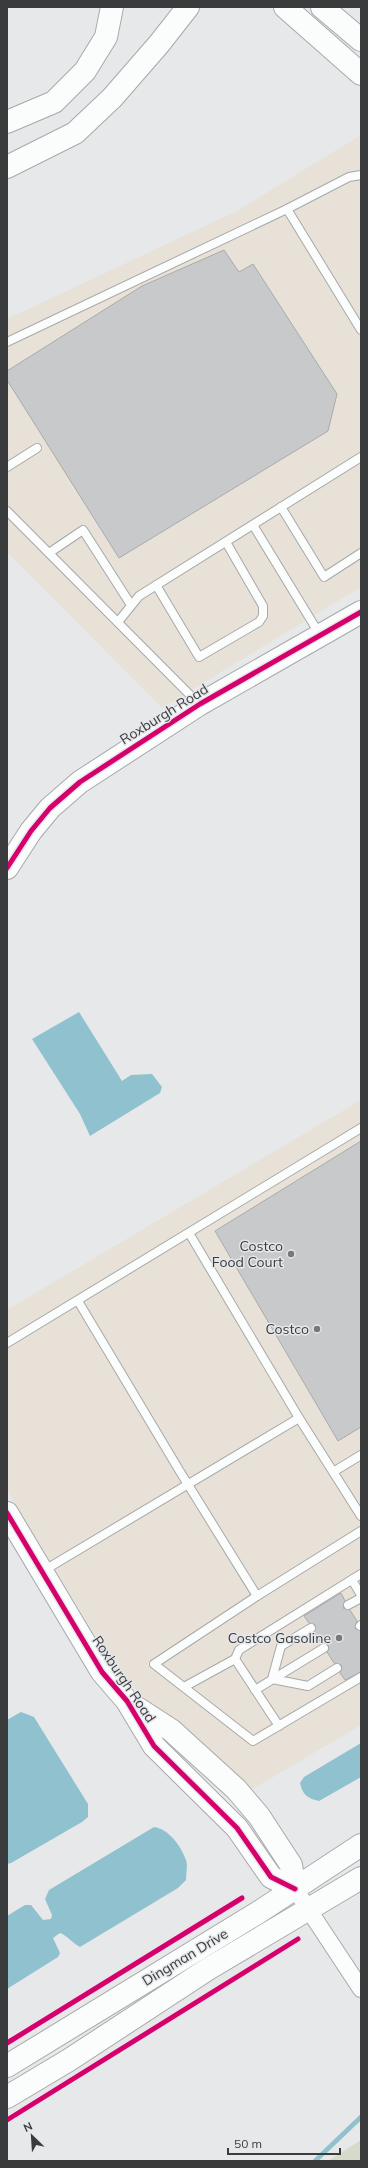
<svg xmlns="http://www.w3.org/2000/svg" width="368" height="2168" font-family="Mulish,sans-serif">
<style>
.commercial{fill:#e8e1d7}
.green{fill:#d5dbca}
.water{fill:#90c1cf}
.lines{fill:none;stroke-linecap:round;stroke-linejoin:round}
.stream{stroke:#90c1cf;stroke-width:4.5}
.building{fill:#c8c9ca;stroke:#aaaaac}
.lane-casing{stroke:#a7a8aa;stroke-width:10}
.street-casing{stroke:#a7a8aa;stroke-width:18}
.secondary-casing{stroke:#a7a8aa;stroke-width:24}
.highway-casing{stroke:#a7a8aa;stroke-width:24}
.lane{stroke:#fbfcfc;stroke-width:8}
.street{stroke:#fbfcfc;stroke-width:16}
.secondary{stroke:#fbfcfc;stroke-width:22}
.highway{stroke:#fbfcfc;stroke-width:22}
.cycleway-casing{stroke:#e6e7eb;stroke-width:8}
.cycleway{stroke:#d6006c;stroke-width:5}
.poi-dot{fill:#777879;stroke:#e6e7eb;stroke-width:1.5}
.labels{text-anchor:middle;stroke-width:3;stroke-linejoin:round;paint-order:stroke}
.street-label{font-size:14px;fill:#3a3b3c;stroke:#e6e7eb}
.poi-label{font-size:14px;fill:#3a3b3c;stroke:#e6e7eb;text-anchor:end}
</style>
<rect width="100%" height="100%" fill="#e7e8ea"/>
<g class="commercial">
<path d="M361,135V587L162,708L7,552V319L237,211Z"/>
<path d="M361,1100V1725L251,1790L134,1688L97,1638L7,1490V1310Z"/>
</g>
<path class="green" d="M361,2140V2161H328Z"/>
<g class="water">
<path d="M79,1012L122,1081L131,1075L152,1074L162,1087L160,1093L90,1136L80,1114L32,1039Z"/>
<path d="M21,1712L34,1717L88,1804V1817L82,1822L11,1863L7,1864V1720Z"/>
<path d="M361,1743V1777L319,1801C308,1799 302,1794 300,1783L304,1777Z"/>
<path d="M154,1827C169,1829 181,1846 186,1860C188,1866 186,1874 186,1880L178,1888L80,1947C72,1943 68,1936 60,1933L53,1938L60,1953L58,1957L7,1989V1916L25,1905H31L43,1920L51,1919L52,1915L45,1899L49,1890Z"/>
</g>
<g class="lines">
<path class="stream" d="M315,2161L361,2117"/>
</g>
<g class="building">
<path d="M224,250L239,272L253,264L337,394L328,431L119,558L7,380V371L142,286Z"/>
<path d="M361,1141V1427L338,1441L215,1231Z"/>
<path d="M341,1593L345,1601L343,1608L350,1610L357,1621L355,1628L361,1631V1672L345,1680L340,1673L342,1668L341,1665L334,1663L327,1652L329,1648L328,1645L321,1643L314,1632L315,1625L309,1623L304,1616Z"/>
</g>
<g class="lines">
<defs>
<g id="lane">
<path d="M287,209L349,177L361,175"/>
<path d="M7,342L287,209L361,330"/>
<path d="M7,467L37,448"/>
<path d="M281,507L324,577L361,553"/>
<path d="M7,511L198,703"/>
<path d="M253,525L320,635"/>
<path d="M49,553L83,530L131,605"/>
<path d="M156,585L199,657L259,622L263,616V606L226,542"/>
<path d="M118,622L139,596L361,457"/>
<path d="M189,1233L299,1418L361,1516"/>
<path d="M78,1301L179,1470L257,1596"/>
<path d="M7,1343L361,1128"/>
<path d="M333,1472L361,1455"/>
<path d="M361,1531L257,1596L154,1664L253,1741L361,1677"/>
<path d="M43,1571L299,1418"/>
<path d="M352,1580L361,1595"/>
<path d="M348,1605L361,1598"/>
<path d="M360,1626L361,1625"/>
<path d="M311,1628L281,1646L272,1679L308,1686L337,1668"/>
<path d="M235,1659L279,1726"/>
<path d="M184,1687L235,1659L239,1650L361,1574"/>
<path d="M255,1690L324,1648"/>
</g>
<path id="street" d="M295,1889L361,1989"/>
<g id="secondary">
<path d="M285,7L361,74"/>
<path d="M322,7L361,40"/>
<path d="M7,868L31,831L50,808L80,782L200,704L361,612"/>
<path d="M7,1513L102,1672L127,1701L154,1746L237,1828L271,1877L295,1889"/>
<path d="M131,1704L171,1730L236,1789L259,1816L291,1865L295,1889"/>
<path d="M7,2066L259,1912L361,1845"/>
<path d="M7,2097L69,2060L208,1969L361,1878"/>
</g>
<g id="highway">
<path d="M7,122L54,102L85,71L106,37L112,7"/>
<path d="M7,167L75,133L112,98L159,44L188,7"/>
</g>
</defs>
<use href="#lane" class="lane-casing"/>
<use href="#street" class="street-casing"/>
<use href="#secondary" class="secondary-casing"/>
<use href="#highway" class="highway-casing"/>
<use href="#lane" class="lane"/>
<use href="#street" class="street"/>
<use href="#secondary" class="secondary"/>
<use href="#highway" class="highway"/>
<defs>
<g id="cycleway">
<path d="M7,868L31,831L50,808L80,782L200,704L361,612"/>
<path d="M7,1513L102,1672L127,1701L154,1746L237,1828L271,1877L295,1889"/>
<path d="M7,2043L242,1898"/>
<path d="M7,2120L298,1939"/>
</g>
</defs>
<use href="#cycleway" class="cycleway-casing"/>
<use href="#cycleway" class="cycleway"/>
</g>
<g class="poi-dot">
<circle cx="291" cy="1254" r="4"/>
<circle cx="317" cy="1329" r="4"/>
<circle cx="339" cy="1638" r="4"/>
</g>
<g class="labels">
<g class="street-label">
<text transform="translate(164 714) rotate(-32)" y="5">Roxburgh Road</text>
<text transform="translate(124 1679) rotate(56)" y="5">Roxburgh Road</text>
<text transform="translate(185 1957) rotate(-31)" y="5">Dingman Drive</text>
</g>
<g class="poi-label">
<text x="283" y="1251">Costco<tspan x="283" dy="16">Food Court</tspan></text>
<text x="309" y="1334">Costco</text>
<text x="331" y="1643">Costco Gasoline</text>
</g>
</g>
<rect width="368" height="2168" fill="none" stroke="#3a3b3c" stroke-width="16"/>
<g transform="translate(32 2136) rotate(335)" stroke="#e6e7eb" stroke-width="3" paint-order="stroke">
<path d="M0-3L7 15L0 10L-7 15Z" fill="#3a3b3c"/>
<text y="-6" font-size="11" font-weight="bold" text-anchor="middle" fill="#3a3b3c">N</text>
</g>
<path d="M228 2148v6h112v-6" fill="none" stroke="#3a3b3c" stroke-width="2"/>
<text x="234" y="2148" font-size="12" fill="#3a3b3c" stroke="#e6e7eb" stroke-width="3" paint-order="stroke">50 m</text>
</svg>
